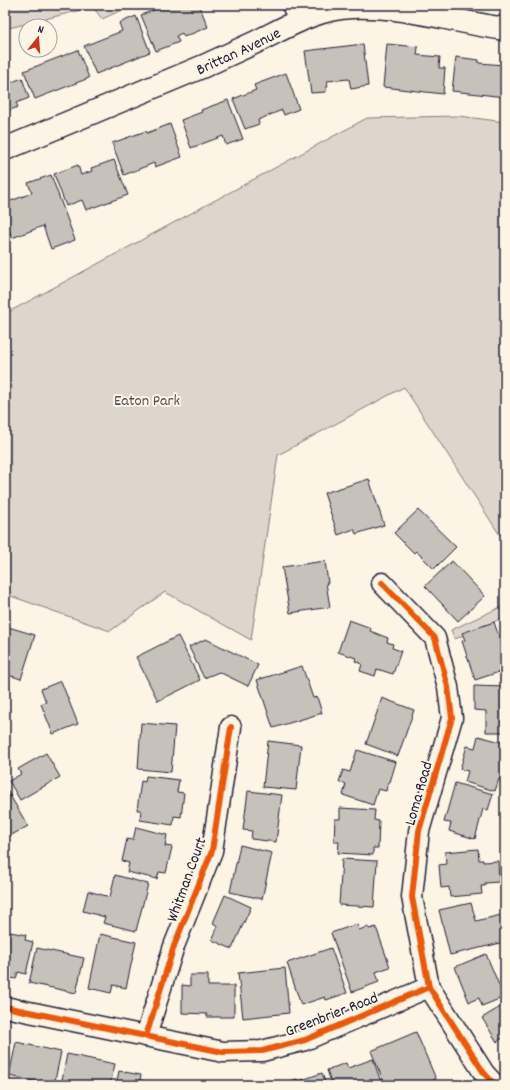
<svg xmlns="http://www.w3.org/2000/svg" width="510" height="1090" font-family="Dekko,sans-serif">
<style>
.green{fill:#dcd6cc;stroke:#7f7c84}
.building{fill:#c6c1bb;stroke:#22223b}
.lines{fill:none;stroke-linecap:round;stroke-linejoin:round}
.minor-casing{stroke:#22223b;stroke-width:23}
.secondary-casing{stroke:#22223b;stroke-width:25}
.minor{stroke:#fcf5e5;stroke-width:20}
.secondary{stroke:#fcf5e5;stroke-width:22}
.cycleway-casing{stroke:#fcf5e5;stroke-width:8}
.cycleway{stroke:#e8590c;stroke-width:6}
.labels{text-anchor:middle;stroke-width:4;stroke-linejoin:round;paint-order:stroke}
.street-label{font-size:16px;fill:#22223b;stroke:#fcf5e5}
.park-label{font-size:16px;fill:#504f5f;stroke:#fcf5e5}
</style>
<rect width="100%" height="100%" fill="#fcf5e5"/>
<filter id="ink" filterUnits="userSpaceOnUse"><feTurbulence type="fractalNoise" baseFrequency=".025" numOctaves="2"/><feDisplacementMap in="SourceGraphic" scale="8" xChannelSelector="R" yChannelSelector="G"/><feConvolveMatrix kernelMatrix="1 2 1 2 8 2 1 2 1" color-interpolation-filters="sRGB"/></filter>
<g filter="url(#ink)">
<g class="green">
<path d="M5,5H133L102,19L93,7L5,29Z"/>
<path d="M459,116L505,122V543L404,387L278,455L251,640L165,592L110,631L5,594V314L367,118Z"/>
<path d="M505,605V617L455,639L451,630Z"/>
</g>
<g class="building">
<path d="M170,5H199L208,27L184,37L182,33L176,36L179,42L156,51L141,15L162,7L163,9Z"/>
<path d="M136,16L150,52L96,74L84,46L122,31L119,23Z"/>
<path d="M363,44L368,86L351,89L349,79L327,81L328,87H326V92L311,93L305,51Z"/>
<path d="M387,44L418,47L417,55L440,57L439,68H445L443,94L383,87Z"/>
<path d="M78,50L89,78L35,99L24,71Z"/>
<path d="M456,57L479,60V63L505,65V97L452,91Z"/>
<path d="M286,73L299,109L284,115L282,110L258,120L259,124L245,129L233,99L256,90L254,85Z"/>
<path d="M22,78L29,98L16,103L18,107L5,112V85Z"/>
<path d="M228,100L243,139L226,145L223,136L191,148L181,120L202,112L201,110Z"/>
<path d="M170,124L182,157L155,167L154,163L124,175L112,143L146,131L147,133Z"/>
<path d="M114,160L128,195L86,210L82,200L66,206L54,174L78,165L81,175L92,171L91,168Z"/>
<path d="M51,175L75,240L51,249L43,226L12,238L5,219V203L32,193L28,183Z"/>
<path d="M5,236L10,250L5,252Z"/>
<path d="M369,479L384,525L356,534L354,529L338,535L324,493Z"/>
<path d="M418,510L456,547L434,569L416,551L414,553L394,533Z"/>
<path d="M325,561L328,583H326L330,607L290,613L282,567Z"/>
<path d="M452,561L485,596L458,621L425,586Z"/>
<path d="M349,620L371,628L370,631L388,638L387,642L393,644L392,648L401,651L393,674L377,669L375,676L360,671L362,664L355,661L356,658L338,652Z"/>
<path d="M494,622L505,655V670L475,680L462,641L465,640L462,633Z"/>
<path d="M5,626L35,635L21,679L5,674Z"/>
<path d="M178,636L200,680L158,701L136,657Z"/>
<path d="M206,639L258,665L248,686L219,672L204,678L189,647Z"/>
<path d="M302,666L313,698L317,697L322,713L273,728L257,680Z"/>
<path d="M61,681L78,724L53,734L41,704L46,702L41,689Z"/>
<path d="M474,686L505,687V732H486V711L474,710Z"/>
<path d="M382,698L414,710L398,756L366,744Z"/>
<path d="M141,723L175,726L171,772L138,769Z"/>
<path d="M478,736L505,743V775L503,781L499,779L495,791L465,782L468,771L460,769L467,746L475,748Z"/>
<path d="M268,741L301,745L296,790L263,787Z"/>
<path d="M357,750L396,762L390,782H388L386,791L378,789L373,805L343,795L346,784L339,782L343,770L350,772Z"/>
<path d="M46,753L60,777L20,800L9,781L21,774L18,769Z"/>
<path d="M146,776L179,780L177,792L184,793L181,817L174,816L173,825L140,820L141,810H137L141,781L145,782Z"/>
<path d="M455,783L493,794L488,810L483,809L475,839L449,831L451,823L444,822Z"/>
<path d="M5,787L28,826L8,837L5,833Z"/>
<path d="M248,791L282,795L276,842L251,839L252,831L243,830Z"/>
<path d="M340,808L375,810L374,820L379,821L378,848H373V855L338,853L339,842H334L335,819H340Z"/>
<path d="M136,827L167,835L165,846L172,847L166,873L159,872L157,879L127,872L129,863L122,861L127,839L133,840Z"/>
<path d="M240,845L272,853L262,899L230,892Z"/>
<path d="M478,849L479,860H483V862L498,861L499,882L485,883V886H481L482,894L450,897L449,887L441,888L439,865L446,864L445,852Z"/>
<path d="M342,859L377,861L374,907L339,905Z"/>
<path d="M115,875L148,884L136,931L103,923L105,917L83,911L88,891L110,897Z"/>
<path d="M225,895L251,907L232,949L212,940L218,926L213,923Z"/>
<path d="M471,903L476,921L505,914V942L450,955L439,910Z"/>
<path d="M357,924L359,930L367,927L370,929L376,927L390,967L376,972L379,982L352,992L331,933Z"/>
<path d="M5,931L26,935L25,940L33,942L26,974L18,972L16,979L5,977Z"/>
<path d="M100,934L136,942L126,988L113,985L111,993L89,988Z"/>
<path d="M37,948L84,958L76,993L29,983Z"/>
<path d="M331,948L347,993L326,1000L325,997L301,1005L287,963Z"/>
<path d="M486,954L504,997L482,1006L479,998L469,1002L455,967Z"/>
<path d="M285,968L289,1013L243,1018L238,973Z"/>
<path d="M190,975H208V986H234V1017H207V1014L182,1013V985L190,986Z"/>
<path d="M505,1004V1044L502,1038L497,1042L482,1018Z"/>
<path d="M416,1032L436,1079L422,1085H419L417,1081L408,1085H385L371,1051Z"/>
<path d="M16,1042L61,1052L54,1085L9,1076Z"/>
<path d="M67,1054L115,1064L110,1085H61Z"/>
<path d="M373,1059L382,1085H332L327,1070L346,1063L348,1068Z"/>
<path d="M119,1071L141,1075L140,1080L164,1085H116Z"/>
<path d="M322,1073L326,1085H279L297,1079L299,1081Z"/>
</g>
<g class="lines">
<defs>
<g id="minor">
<path d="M292,5L299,20"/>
<path d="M382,583L435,638L448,687L452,718L419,831L412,897L429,987L484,1073L495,1085"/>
<path d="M5,1007L223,1052L262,1051L305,1040L429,987"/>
<path d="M146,1036L174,946L212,851L231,727"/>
</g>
<g id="secondary">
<path id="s1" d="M5,149C71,121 138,94 204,66C221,58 239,50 256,42C287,27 317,8 352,7C403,5 455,22 505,29"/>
</g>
</defs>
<use href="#minor" class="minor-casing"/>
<use href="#secondary" class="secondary-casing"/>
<use href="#minor" class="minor"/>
<use href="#secondary" class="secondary"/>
<defs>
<g id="cycleway">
<path d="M382,583L435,638L448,687L452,718L419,831L412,897L429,987L484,1073L495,1085"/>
<path d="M5,1007L223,1052L262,1051L305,1040L429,987"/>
<path d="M146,1036L174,946L212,851L231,727"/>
</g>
</defs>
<use href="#cycleway" class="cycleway-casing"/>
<use href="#cycleway" class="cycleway"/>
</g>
</g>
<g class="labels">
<g class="street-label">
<text dy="6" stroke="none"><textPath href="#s1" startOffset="253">Brittan Avenue</textPath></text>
<text transform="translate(417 793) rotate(-74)" y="6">Loma Road</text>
<text transform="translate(185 879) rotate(-70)" y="6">Whitman Court</text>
<text transform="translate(331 1013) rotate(-21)" y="6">Greenbrier Road</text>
</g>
<g class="park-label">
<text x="147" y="405">Eaton Park</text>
</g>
</g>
<rect width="510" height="1090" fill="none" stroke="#fcf5e5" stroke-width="20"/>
<rect x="10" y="10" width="490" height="1070" fill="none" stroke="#22223b" stroke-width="1.5" filter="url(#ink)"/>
<g transform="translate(38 38) rotate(17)"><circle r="19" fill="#fcf5e5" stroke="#a5a1a1"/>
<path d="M0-3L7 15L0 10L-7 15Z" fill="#c8321e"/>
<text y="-6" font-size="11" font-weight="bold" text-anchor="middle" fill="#22223b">N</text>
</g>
</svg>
